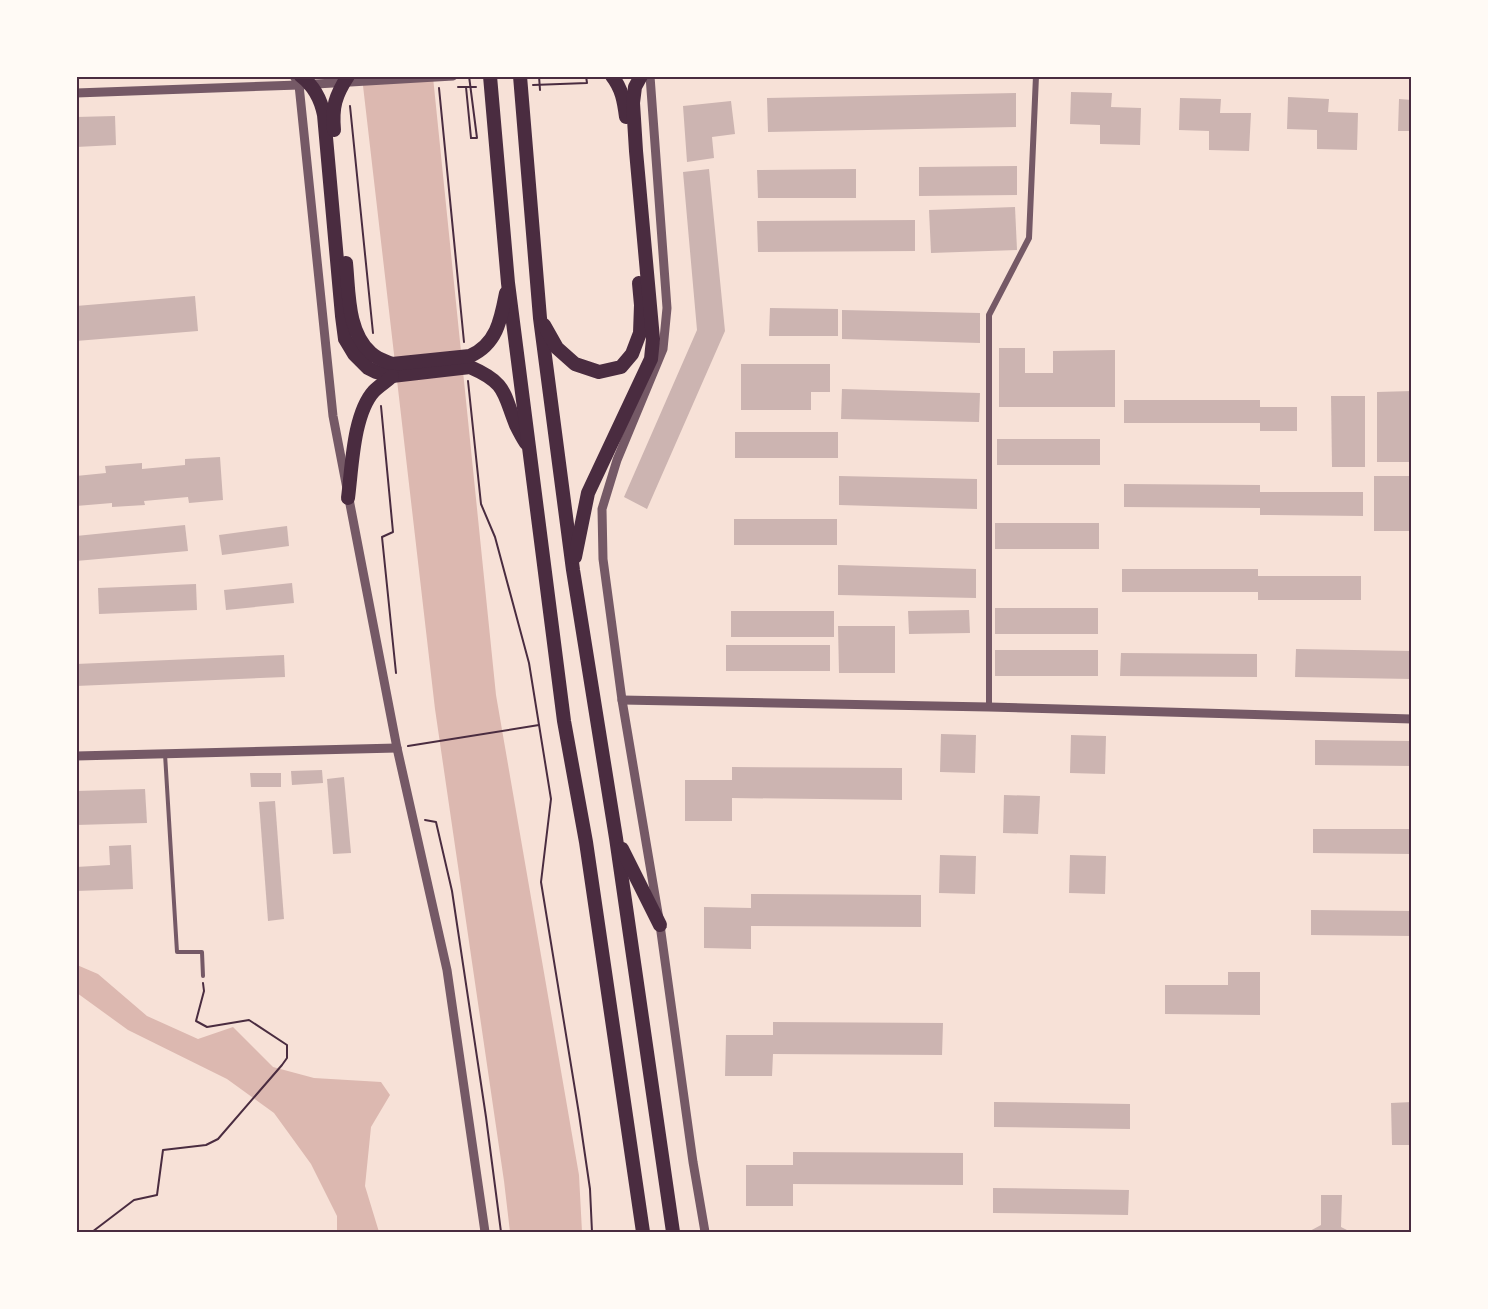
<svg xmlns="http://www.w3.org/2000/svg" width="1488" height="1309" font-family="Signika,sans-serif">
<style>
.water{fill:#dcb8b0}
.building{fill:#ccb4b1}
.lines{fill:none;stroke-linecap:round;stroke-linejoin:round}
.path{stroke:#4a2c40;stroke-width:2}
.service{stroke:#755966;stroke-width:4}
.minor{stroke:#755966;stroke-width:6}
.tertiary{stroke:#755966;stroke-width:9}
.trunk{stroke:#4a2c40;stroke-width:14}
.neatline{fill:none;stroke:#4a2c40;stroke-width:2}
</style>
<rect width="100%" height="100%" fill="#f7e1d7"/>
<g class="water">
<path d="M362,77H433L496,695L579,1175L582,1232H510L504,1181L435,709Z"/>
<path d="M77,965L98,974L147,1016L198,1039L233,1027L273,1067L314,1078L381,1082L390,1095L371,1127L365,1186L379,1232H337V1216L311,1164L274,1113L227,1079L128,1030L77,993Z"/>
</g>
<g class="building">
<path d="M1071,92L1112,93L1111,107L1141,108L1140,145L1100,144V125L1070,124Z"/>
<path d="M1016,93V127L768,132L767,98Z"/>
<path d="M1288,97L1329,99L1328,112L1358,113L1357,150L1317,149V130L1287,129Z"/>
<path d="M1180,98L1221,99L1220,113H1251L1249,151L1209,150V131L1179,130Z"/>
<path d="M1399,99L1412,100V131H1398Z"/>
<path d="M731,101L735,134L712,137L714,158L687,162L683,106Z"/>
<path d="M115,116L116,145L76,147V117Z"/>
<path d="M1017,166V195L919,196V167Z"/>
<path d="M709,169L725,331L647,509L624,497L697,330L683,172Z"/>
<path d="M856,169V198H758L757,170Z"/>
<path d="M1015,207L1017,250L931,253L929,210Z"/>
<path d="M915,220V251L758,252L757,221Z"/>
<path d="M195,296L198,331L76,341V306Z"/>
<path d="M770,308L838,309V336H769Z"/>
<path d="M842,310L980,313V343L842,339Z"/>
<path d="M999,348H1025V373H1053V351L1115,350V407H999Z"/>
<path d="M741,364H830V392H811V410H741Z"/>
<path d="M842,389L980,393L979,422L841,419Z"/>
<path d="M1412,391V462H1377V392Z"/>
<path d="M1331,396H1365V467H1332Z"/>
<path d="M1124,400H1260V407H1297V431H1260V423H1124Z"/>
<rect x="735" y="432" width="103" height="26"/>
<rect x="997" y="439" width="103" height="26"/>
<path d="M220,457L223,500L189,503L188,497L144,501L145,505L112,507V503L76,506V476L106,473L105,466L142,463V469L185,465V459Z"/>
<path d="M839,476L977,479V509L839,505Z"/>
<rect x="1374" y="476" width="38" height="55"/>
<path d="M1124,484L1260,485V492H1363V516L1260,515V508L1124,507Z"/>
<rect x="734" y="519" width="103" height="26"/>
<rect x="995" y="523" width="104" height="26"/>
<path d="M185,525L188,551L76,561V536Z"/>
<path d="M287,526L289,546L222,555L219,535Z"/>
<path d="M838,565L976,569V598L838,595Z"/>
<path d="M1122,569H1258V576H1361V600H1258V592H1122Z"/>
<path d="M292,583L294,603L226,610L224,590Z"/>
<path d="M196,584L197,610L99,614L98,588Z"/>
<rect x="995" y="608" width="103" height="26"/>
<path d="M969,610L970,633L909,634L908,611Z"/>
<rect x="731" y="611" width="103" height="26"/>
<path d="M838,626H895V673H839Z"/>
<rect x="726" y="645" width="104" height="26"/>
<path d="M1296,649L1412,651V679L1295,677Z"/>
<rect x="995" y="650" width="103" height="26"/>
<path d="M1121,653L1257,654V677L1120,676Z"/>
<path d="M284,655L285,677L76,686V664Z"/>
<path d="M941,734L976,735L975,773L940,772Z"/>
<path d="M1071,735L1106,736L1105,774L1070,773Z"/>
<path d="M1315,740L1412,741V766L1315,765Z"/>
<path d="M732,767L902,768V800L732,798V821H685V780H732Z"/>
<path d="M322,770L323,783L292,785L291,771Z"/>
<path d="M250,773H281V787H251Z"/>
<path d="M344,777L351,853L333,854L327,779Z"/>
<path d="M145,789L147,823L76,825V791Z"/>
<path d="M1004,795L1040,796L1038,834L1003,833Z"/>
<path d="M275,801L284,919L268,921L259,802Z"/>
<path d="M1313,829H1412V854L1313,853Z"/>
<path d="M131,845L133,889L76,891V867L110,865L109,846Z"/>
<path d="M940,855L976,856L975,894L939,893Z"/>
<path d="M1070,855L1106,856L1105,894L1069,893Z"/>
<path d="M751,894L921,895V927L751,926V949L704,948V907L751,908Z"/>
<path d="M1311,910L1412,911V936L1311,935Z"/>
<path d="M1228,972H1260V1015L1165,1014V985H1228Z"/>
<path d="M773,1022L943,1023L942,1055L773,1054L772,1076H725L726,1035H773Z"/>
<path d="M994,1102L1130,1104V1129L994,1127Z"/>
<path d="M1412,1102V1145H1392L1391,1103Z"/>
<path d="M793,1152L963,1153V1185L793,1184V1206H746V1165H793Z"/>
<path d="M993,1188L1129,1190L1128,1215L993,1213Z"/>
<path d="M1321,1195H1342L1341,1227L1351,1232H1308L1321,1225Z"/>
</g>
<g class="lines">
<g class="path">
<path d="M469,76L477,138H471"/>
<path d="M539,76L540,90"/>
<path d="M533,85L587,83L586,76"/>
<path d="M458,87H476"/>
<path d="M466,87L471,138"/>
<path d="M439,88L464,342"/>
<path d="M350,106L373,333"/>
<path d="M468,381L481,504L495,537L529,663L551,799L541,882L579,1114L590,1189L592,1232"/>
<path d="M381,406L393,532L382,537L396,673"/>
<path d="M408,746L539,725"/>
<path d="M425,820L436,822L452,891L486,1117L501,1232"/>
<path d="M76,1232H78"/>
<path d="M92,1232L134,1200L157,1195L163,1150L206,1145L218,1139L282,1065L287,1058V1045L249,1020L207,1027L196,1021L204,991L203,983"/>
</g>
<path class="service" d="M165,754L177,952H202L203,976"/>
<path class="minor" d="M989,707V315L1029,238L1036,76"/>
<g class="tertiary">
<path d="M294,76L299,85L333,416L397,748L447,970L485,1232"/>
<path d="M650,76L667,308L663,349L617,460L602,509L603,559L622,700L660,925L693,1162L705,1232"/>
<path d="M76,93L299,85L453,76"/>
<path d="M622,700L989,707L1412,719"/>
<path d="M76,756L397,748"/>
</g>
<g class="trunk">
<path d="M301,76C314,86 321,100 324,115L342,316L345,339L354,354L368,368L376,372L392,376L470,367C507,383 503,393 516,425C519,431 522,437 526,443"/>
<path d="M490,76L508,283L564,721L586,842L643,1232"/>
<path d="M520,76L540,318L573,570L616,838L673,1232"/>
<path d="M612,76C622,89 624,101 626,117"/>
<path d="M334,130C332,107 335,96 348,76"/>
<path d="M346,263C349,292 347,332 371,353C377,359 385,361 392,364L470,356C497,344 501,319 506,293"/>
<path d="M544,325L557,348L575,364L599,372L621,367L632,354L640,333L641,305L639,283"/>
<path d="M348,498C352,468 353,414 374,391C380,385 387,381 392,376"/>
<path d="M575,557L588,493L651,359L653,339L636,151L633,103L635,87L641,76"/>
<path d="M622,849L660,925"/>
</g>
</g>
<rect width="1488" height="1309" fill="none" stroke="#fffaf5" stroke-width="156"/>
<rect x="78" y="78" width="1332" height="1153" class="neatline"/>
</svg>
